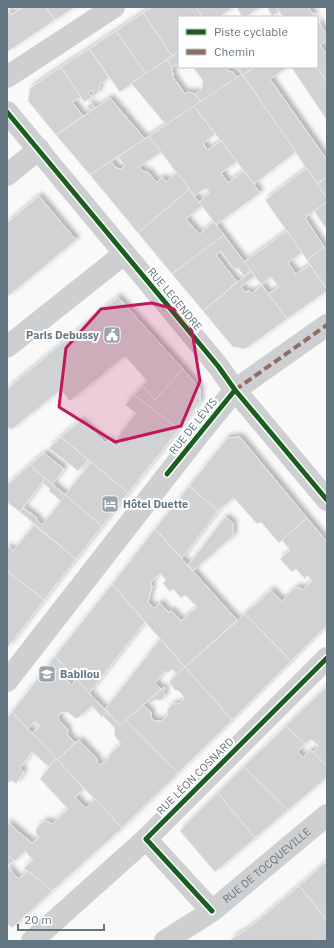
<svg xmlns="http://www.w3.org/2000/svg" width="334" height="948" font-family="'IBM Plex Sans',sans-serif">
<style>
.building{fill:#d0d2d3;stroke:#e8e8e8;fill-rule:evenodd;filter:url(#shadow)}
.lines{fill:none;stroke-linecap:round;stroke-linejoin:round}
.minor{stroke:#cecfd0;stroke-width:22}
.quiet{stroke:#8d6e63;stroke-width:4;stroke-dasharray:8 4;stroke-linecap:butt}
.cycleway-casing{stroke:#fff;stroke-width:8}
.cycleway{stroke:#1b5e20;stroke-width:5}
.marked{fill:#c2185b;fill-opacity:0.2;stroke:#c2185b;stroke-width:3;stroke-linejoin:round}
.labels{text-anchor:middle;stroke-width:4;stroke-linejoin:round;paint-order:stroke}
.street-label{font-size:11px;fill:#657683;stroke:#fff}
.poi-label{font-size:11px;font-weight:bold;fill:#657683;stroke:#fff;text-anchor:start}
</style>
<defs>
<filter id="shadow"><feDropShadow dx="3.5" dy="-3.5" stdDeviation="2" flood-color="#0004"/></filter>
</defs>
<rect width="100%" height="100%" fill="#f9f9f9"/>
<g class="building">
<path d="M23,7H46L55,20L7,52V9L11,15Z"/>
<path d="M46,7H75L55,20Z"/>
<path d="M153,7H196L202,16L179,17V31L177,33L179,36V51L172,56L143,13Z"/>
<path d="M196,7H234L219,17H203Z"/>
<path d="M236,7H261L246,17H243Z"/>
<path d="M267,7H276L279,12L272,16Z"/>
<path d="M276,7H308L315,17H283Z"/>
<path d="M143,13L172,56L146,74L116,31Z"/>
<path d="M317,20L327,35V40L320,45L327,55V82L317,67Z"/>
<path d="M116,31L146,74L120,92L89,49Z"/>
<path d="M89,49L109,78L99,85L100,87L98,89L99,91L95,95L91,90L88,92L92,97L84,102L61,67Z"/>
<path d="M179,51V63L172,67L167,60Z"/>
<path d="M167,60L172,67L173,77L185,94L187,92L194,93L201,102L166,125L131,83Z"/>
<path d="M61,67L81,97L72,102L83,116L56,135L28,101L30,88Z"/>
<path d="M193,67H225L228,71L233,72L237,78L201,102L195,94L202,89L203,81Z"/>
<path d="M237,67H255L243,75Z"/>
<path d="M255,67H288L270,79L327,160V177L317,184L243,75Z"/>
<path d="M291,67H317L327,82V120Z"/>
<path d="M242,74L296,152L254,184L194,106Z"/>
<path d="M110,98L145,139L90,175L56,135Z"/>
<path d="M91,103L95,108L91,111L87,106Z"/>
<path d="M194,106L215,134L203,143L207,150L221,141L237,162L221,173L228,183L244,171L260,193L216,225L199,202L210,193L206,188L194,196L149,136Z"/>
<path d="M149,136L161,152L139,167L143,172H148L157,183L162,177L166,182L177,172L189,189L138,233L90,175L111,161L116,168L121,169L125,166L118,157Z"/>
<path d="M307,168L327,198V202L305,218L324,247L307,260L265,200Z"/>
<path d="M327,177V198L317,184Z"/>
<path d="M189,189L202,206L186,219L199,234L214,222L224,235L172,274L138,233Z"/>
<path d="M39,196L76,240L7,297V223Z"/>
<path d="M327,202V230L314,211Z"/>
<path d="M287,231L302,253L288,263L296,274L310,265L327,289V291L287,319L268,294L279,287L271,277L261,284L244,262Z"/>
<path d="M224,235L251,271L244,276L238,268L235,270L221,251L216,255L237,282L203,311L172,274Z"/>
<path d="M324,247L327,251V289L307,260Z"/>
<path d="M251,271L255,276L241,287L245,292L249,291L252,293L262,285L287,319L245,349L233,347L203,311Z"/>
<path d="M118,297L183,369L155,400L142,385L147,381L125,356L70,401L61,390L11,430L10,427L7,430V389Z"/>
<path d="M183,369L200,389V402L179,429L134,395L143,386L155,400Z"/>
<path d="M134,395L179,429L128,493L61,437L80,421L106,443L108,440L117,447L121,441L117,438L136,413L125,405Z"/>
<path d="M61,437L88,460L78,471L49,448Z"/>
<path d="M240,437L307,518L279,543L261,522L257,524L234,498L218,511L189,486L227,438Z"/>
<path d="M44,453L64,469L52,484L30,465Z"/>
<path d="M91,462L128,493L102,526L65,495Z"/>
<path d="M30,465L45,478L20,512L7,502V485Z"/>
<path d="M45,478L102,526L76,559L20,512L23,508L37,518L36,519L42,525L61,501L49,491L50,489L42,482Z"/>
<path d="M189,486L218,511L182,558L155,529Z"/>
<path d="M225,517L233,523V536L193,571L188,565Z"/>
<path d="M307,518L327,542V625L291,661L245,614L271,590L282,601L295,588H301L302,590L312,581L307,575L305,579L296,569L292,572L280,559L290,550L282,540Z"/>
<path d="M34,525L76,559L44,600L7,571V546L13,551Z"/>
<path d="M155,529L237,620L185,667L112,584ZM160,573L166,580L163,583L170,592L173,589L181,598L185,595L197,607L181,621L171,610L169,613L160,603L154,608L148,602L152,587L151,583Z"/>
<path d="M7,571L44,600L8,647L7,646Z"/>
<path d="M112,584L145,622L89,693L55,656Z"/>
<path d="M245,614L291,661L232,720L185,667Z"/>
<path d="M160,639L185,667L177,675L172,669L168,673L165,671L155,683L161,689L120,726L105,709Z"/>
<path d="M55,656L70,673L66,679V680L72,685L76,679L107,712L102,717L92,706L78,718H75L67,712L60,713L58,717L59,720L68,730V733L67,734L75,743L57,760L32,733L40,726L35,721L28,729L12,712Z"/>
<path d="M185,667L232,720L178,773L126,720L143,705L151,712V717L155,721H161L168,715L167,710L173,704H178L184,699V697L179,691L175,690L169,682Z"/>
<path d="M327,686V766L313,752L319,746L311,739L305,744L286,726Z"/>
<path d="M164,687L166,689L163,692L165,694L164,697L161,700L158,701L156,699L151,703L149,700Z"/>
<path d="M12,712L56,758L49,767L32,752L20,768L24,772L16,784L11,780L7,784V718Z"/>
<path d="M107,712L120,726L126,720L178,773L122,828L57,760L79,740L97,759V762L100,765L109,758V755L121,744L114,735L115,728L103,716Z"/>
<path d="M286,726L305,744L298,752L303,757L311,750L327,766V777L288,810L244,767Z"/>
<path d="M56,758L84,789L75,797L86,808L95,799L122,828L52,891L24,868L33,860L25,851L15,861L7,855V822L32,843L39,837L36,833V829L44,821L49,822L52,824L68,809L40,779Z"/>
<path d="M244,767L288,810L255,838L218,793Z"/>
<path d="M218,793L255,838L215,872L180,831Z"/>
<path d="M7,855L14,860L7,866L18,879L28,871L52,891L12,928L7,923Z"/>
<path d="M327,861V920L299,886Z"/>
<path d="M299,886L327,920V941H320L318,939L316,941H233L231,939L249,928Z"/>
</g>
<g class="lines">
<g class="minor">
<path d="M7,77L114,7"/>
<path d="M7,112L218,366L235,390L327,500"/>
<path d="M7,175L39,149"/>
<path d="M7,347L124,254"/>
<path d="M7,681L200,433L235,390L327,325"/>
<path d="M212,911L146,839L327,658"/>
<path d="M32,941L146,839"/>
<path id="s1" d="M165,941L212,911L327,815"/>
</g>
<path class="quiet" d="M235,390L327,325"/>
<defs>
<g id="cycleway">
<path d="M7,112L218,366L235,390L327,500"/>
<path d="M167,474L235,390"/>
<path d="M212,911L146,839L327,658"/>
</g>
</defs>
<use href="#cycleway" class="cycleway-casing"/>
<use href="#cycleway" class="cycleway"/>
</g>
<path class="marked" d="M152,303L189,313L200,381L181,426L115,442L59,407L66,348L101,309Z"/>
<defs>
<symbol id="civic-square" viewBox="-11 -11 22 22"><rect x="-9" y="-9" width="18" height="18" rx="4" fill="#99a4ac" stroke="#fff"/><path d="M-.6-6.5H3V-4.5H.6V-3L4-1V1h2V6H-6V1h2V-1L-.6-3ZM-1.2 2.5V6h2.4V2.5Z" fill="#fff"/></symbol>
<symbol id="hotel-square" viewBox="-11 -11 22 22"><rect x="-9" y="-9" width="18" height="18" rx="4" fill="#99a4ac" stroke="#fff"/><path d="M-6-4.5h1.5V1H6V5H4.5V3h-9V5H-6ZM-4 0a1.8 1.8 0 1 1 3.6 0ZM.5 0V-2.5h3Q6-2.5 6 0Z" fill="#fff"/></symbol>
<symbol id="school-square" viewBox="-11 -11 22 22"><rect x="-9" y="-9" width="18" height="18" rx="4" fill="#99a4ac" stroke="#fff"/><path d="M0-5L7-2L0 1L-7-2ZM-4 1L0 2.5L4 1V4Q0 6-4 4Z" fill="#fff"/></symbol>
</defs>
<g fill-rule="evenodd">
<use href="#civic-square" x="102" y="325" width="20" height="20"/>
<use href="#hotel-square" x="100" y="494" width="20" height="20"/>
<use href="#school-square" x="37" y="664" width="20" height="20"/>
</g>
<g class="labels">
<g class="street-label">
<text transform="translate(175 299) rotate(50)" y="4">RUE LEGENDRE</text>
<text transform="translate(193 426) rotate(-51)" y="4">RUE DE LÉVIS</text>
<text transform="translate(195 776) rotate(-45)" y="4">RUE LÉON COSNARD</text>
<text dy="4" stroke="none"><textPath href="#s1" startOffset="127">RUE DE TOCQUEVILLE</textPath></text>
</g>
<g class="poi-label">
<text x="99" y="339" text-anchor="end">Paris Debussy</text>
<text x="123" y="508">Hôtel Duette</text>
<text x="60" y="678">Babilou</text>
</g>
</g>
<rect width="334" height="948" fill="none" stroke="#657683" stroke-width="16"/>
<rect x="178" y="16" width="140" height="52" fill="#ffffff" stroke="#c1c8cd"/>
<rect x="186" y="29" width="20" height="6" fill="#1b5e20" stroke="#c1c8cd"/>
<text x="214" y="36" font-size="12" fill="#657683">Piste cyclable</text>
<rect x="186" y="49" width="20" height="6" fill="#8d6e63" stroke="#c1c8cd"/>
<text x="214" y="56" font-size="12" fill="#657683">Chemin</text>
<path d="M18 924v6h86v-6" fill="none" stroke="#657683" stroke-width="2"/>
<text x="24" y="924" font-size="12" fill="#657683" stroke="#ffffff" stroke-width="3" paint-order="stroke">20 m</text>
</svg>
